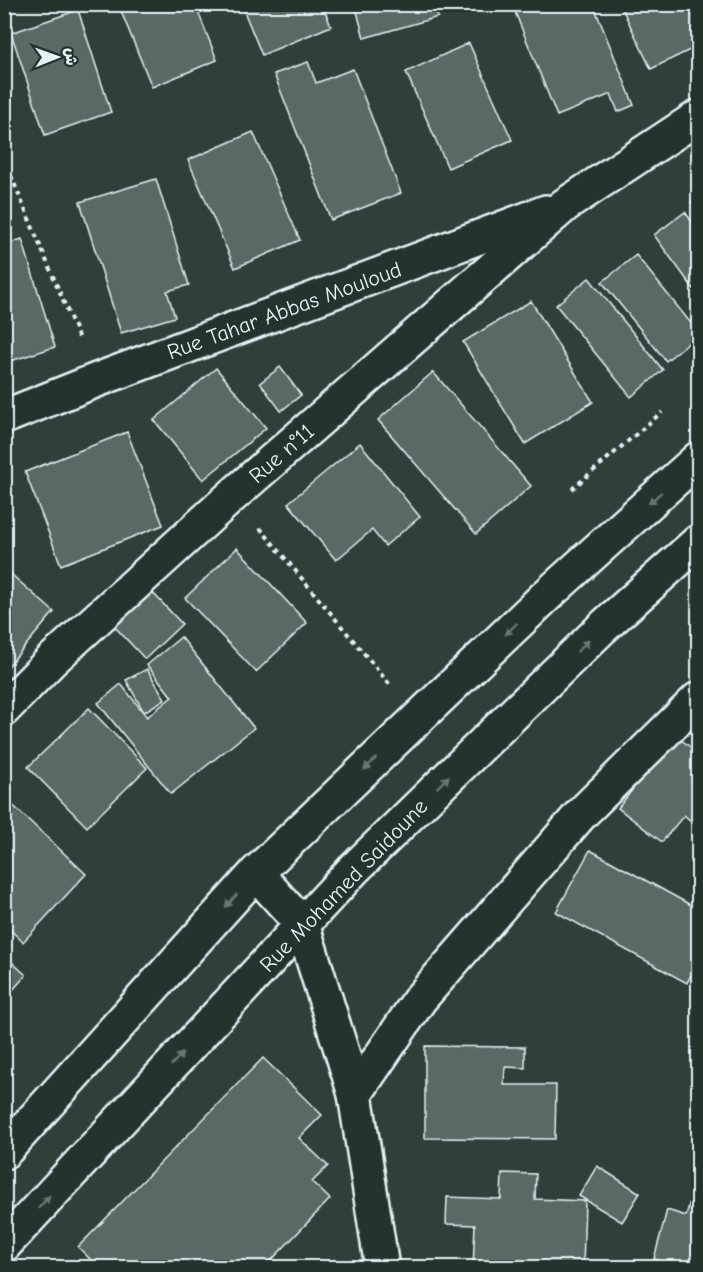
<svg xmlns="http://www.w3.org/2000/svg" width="703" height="1272" font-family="'Comic Neue','Playpen Sans Arabic',sans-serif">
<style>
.building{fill:#5c6865;stroke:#e8f1f8;stroke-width:1.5}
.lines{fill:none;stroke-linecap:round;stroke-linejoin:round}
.minor-casing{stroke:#e8f1f8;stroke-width:38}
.major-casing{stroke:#e8f1f8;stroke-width:38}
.path{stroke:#e8f1f8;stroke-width:4;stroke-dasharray:4.5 4.5;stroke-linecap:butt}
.minor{stroke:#26332d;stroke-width:33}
.major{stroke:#26332d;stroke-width:33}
.oneway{fill:#6a7674}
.labels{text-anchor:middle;stroke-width:5;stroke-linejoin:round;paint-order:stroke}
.street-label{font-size:22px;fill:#e8f1f8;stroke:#26332d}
</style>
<rect width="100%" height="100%" fill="#323e39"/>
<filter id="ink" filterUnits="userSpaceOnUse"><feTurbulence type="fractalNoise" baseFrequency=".0167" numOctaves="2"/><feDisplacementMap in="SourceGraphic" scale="12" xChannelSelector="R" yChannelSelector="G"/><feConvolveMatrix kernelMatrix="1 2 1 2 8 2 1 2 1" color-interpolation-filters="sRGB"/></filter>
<g filter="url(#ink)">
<g class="building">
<path d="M118,4H195L217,60L152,87Z"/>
<path d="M241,4H322L331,26L262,55Z"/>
<path d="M355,4H434L438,17L364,38Z"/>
<path d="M535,4H593L634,105L618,112L611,94L557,116L515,12Z"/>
<path d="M620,4H698V46L651,69Z"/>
<path d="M78,10L111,112L45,135L11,33Z"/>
<path d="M469,43L512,140L448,168L406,72Z"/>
<path d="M308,62L316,83L353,69L401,193L331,220L274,74Z"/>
<path d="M253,132L300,240L235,268L188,160Z"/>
<path d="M156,179L189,285L167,291L175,317L121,333L80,202Z"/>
<path d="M698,196V213L691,202Z"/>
<path d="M685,212L698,230V295L654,235Z"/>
<path d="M22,239L55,347L4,363V245Z"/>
<path d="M636,255L698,332V335L666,361L602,282Z"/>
<path d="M589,278L663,370L631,397L556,305Z"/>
<path d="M531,301L593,402L525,444L463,342Z"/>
<path d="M280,367L301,395L281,411L260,383Z"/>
<path d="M216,368L266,428L203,480L154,420Z"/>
<path d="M433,372L531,486L476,534L378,420Z"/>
<path d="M127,432L163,525L61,565L25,472Z"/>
<path d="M360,443L420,517L385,546L372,530L336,560L288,503Z"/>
<path d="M237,548L307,623L256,672L185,598Z"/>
<path d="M4,568L54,612L4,671Z"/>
<path d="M152,592L182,624L145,659L115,627Z"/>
<path d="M181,637L254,728L171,794L98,703L121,684L147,717L172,697L147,665Z"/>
<path d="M147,669L165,699L144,712L126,680Z"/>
<path d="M89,708L147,768L87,827L28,767Z"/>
<path d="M698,715V736L689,729Z"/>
<path d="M675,735L698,753V827L684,815L662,842L618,808Z"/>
<path d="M4,797L86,874L23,942L4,924Z"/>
<path d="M590,850L698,909V961L687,983L556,912Z"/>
<path d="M698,857V872L691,866Z"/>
<path d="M4,955L26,975L4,1000Z"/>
<path d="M425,1046L525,1047V1068L505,1067L504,1085H556L555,1139L425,1138Z"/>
<path d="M263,1058L322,1115L299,1138L328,1166L312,1182L330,1199L264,1268H99L78,1247Z"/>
<path d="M597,1166L640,1193L622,1222L579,1196Z"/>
<path d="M502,1173L536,1174L535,1199L585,1201L583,1268H473L475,1225L446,1224L447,1197L501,1199Z"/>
<path d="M696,1179L698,1180V1268H687L654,1259L667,1210L686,1216Z"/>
</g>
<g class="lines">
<defs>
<g id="minor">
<path d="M4,417L97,380L546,212"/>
<path d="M4,709L52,660L233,495L565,205L698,117"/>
<path d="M256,873L302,924L355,1094L382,1268"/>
<path d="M355,1094L420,999L581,814L698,699"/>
</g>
<g id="major">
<path d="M4,1152L256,873L546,596L698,459"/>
<path d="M4,1245L353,870L603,627L698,542"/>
</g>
</defs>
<use href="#minor" class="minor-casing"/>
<use href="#major" class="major-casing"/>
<g class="path">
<path d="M4,159L80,341"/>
<path d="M572,489L662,412"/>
<path d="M260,528L391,686"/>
</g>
<use href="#minor" class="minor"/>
<use href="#major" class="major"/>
</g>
<defs><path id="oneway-solid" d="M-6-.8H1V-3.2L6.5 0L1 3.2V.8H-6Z" transform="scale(1.5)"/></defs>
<g class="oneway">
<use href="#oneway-solid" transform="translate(655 498) rotate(138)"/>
<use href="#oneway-solid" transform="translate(511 629) rotate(136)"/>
<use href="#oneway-solid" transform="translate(583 646) rotate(-44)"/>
<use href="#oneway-solid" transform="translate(370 764) rotate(136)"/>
<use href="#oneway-solid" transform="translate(443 782) rotate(-44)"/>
<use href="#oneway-solid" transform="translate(231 901) rotate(132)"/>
<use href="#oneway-solid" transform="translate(177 1059) rotate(-47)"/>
<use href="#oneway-solid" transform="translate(44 1202) rotate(-47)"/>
</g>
</g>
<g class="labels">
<g class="street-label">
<text transform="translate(284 310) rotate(-20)" y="8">Rue Tahar Abbas Mouloud</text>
<text transform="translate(281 453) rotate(-41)" y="8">Rue n°11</text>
<text transform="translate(343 885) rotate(-46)" y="8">Rue Mohamed Saidoune</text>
</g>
</g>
<rect width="703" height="1272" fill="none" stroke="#26332d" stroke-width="24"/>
<rect x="12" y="12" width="679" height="1248" fill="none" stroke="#e8f1f8" stroke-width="2" filter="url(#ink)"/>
<g transform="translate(57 57) rotate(89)" stroke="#26332d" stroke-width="4.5" paint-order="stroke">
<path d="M0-4.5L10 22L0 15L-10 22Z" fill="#e8f1f8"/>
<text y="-9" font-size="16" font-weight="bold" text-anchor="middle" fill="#e8f1f8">ش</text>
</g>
</svg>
